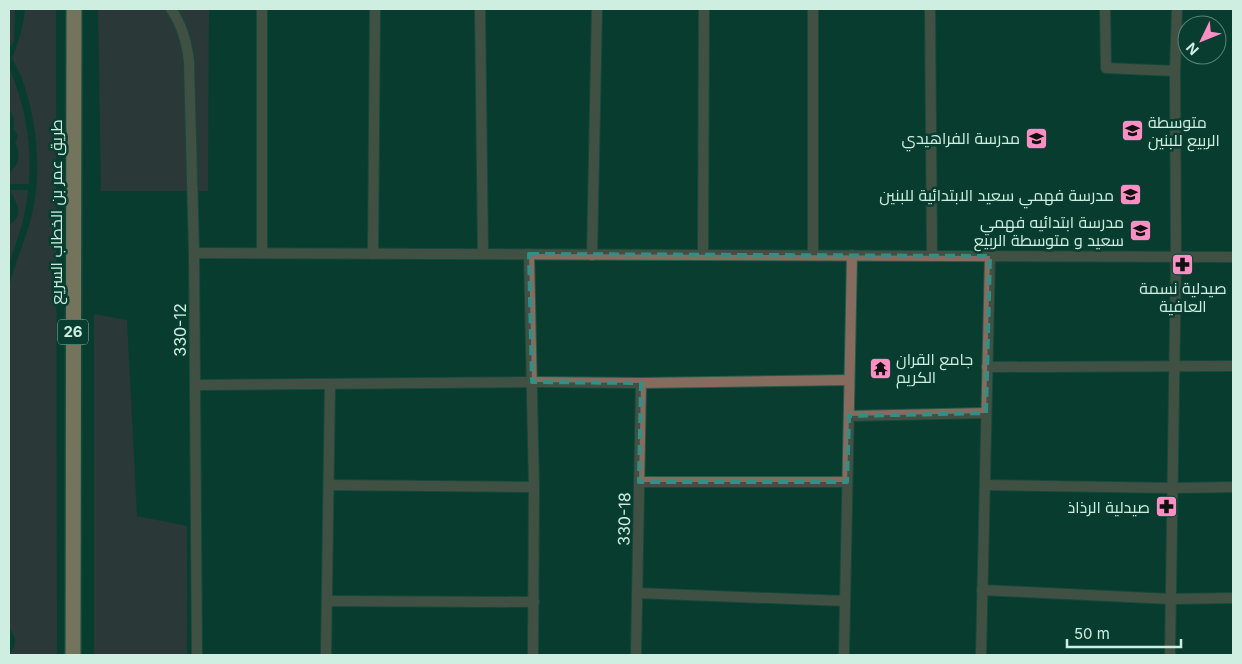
<svg xmlns="http://www.w3.org/2000/svg" width="1242" height="664" font-family="Inter,Cairo,sans-serif">
<style>
.green{fill:#543343}
.lines{fill:none;stroke-linecap:round;stroke-linejoin:round}
.minor-casing{stroke:#28594c;stroke-width:12}
.tertiary-casing{stroke:#28594c;stroke-width:12}
.motorway-casing{stroke:#28594c;stroke-width:18}
.minor{stroke:#866c5e;stroke-width:10}
.tertiary{stroke:#866c5e;stroke-width:10}
.motorway{stroke:#f8b996;stroke-width:15}
.marked{fill:none;stroke:#358e85;stroke-width:4;stroke-dasharray:10 6;stroke-linejoin:round}
.labels{text-anchor:middle;stroke-width:5;stroke-linejoin:round;paint-order:stroke}
.shield{fill:#083d2f;stroke:#93b9ac;stroke-width:1}
.shield-label{font-size:15px;font-weight:bold;fill:#cfeee2}
.poi-label{font-size:16px;fill:#cfeee2;stroke:#083d2f;text-anchor:end}
.street-label{font-size:16px;fill:#cfeee2;stroke:#083d2f}
</style>
<rect width="100%" height="100%" fill="#083d2f"/>
<g class="green">
<path d="M9,9H15L14,41L12,45L9,46Z"/>
<path d="M25,9H56L57,655H9V653C17,647 17,636 9,629V287C15,262 26,239 32,214C42,173 37,121 23,82C21,73 15,66 12,58C19,42 23,26 25,9Z"/>
<path d="M98,9H209L208,191H101Z"/>
<path d="M9,67C25,105 32,143 29,184H9C9,180 9,176 11,172C14,165 11,172 16,165C20,158 19,149 15,142C19,137 18,133 13,130C17,115 9,115 9,104C8,92 9,79 9,67Z"/>
<path d="M10,190H28C26,216 18,239 9,263V225C26,214 16,204 10,190Z"/>
<path d="M94,314L127,320L137,516L187,526V655H94Z"/>
</g>
<g class="lines">
<defs>
<g id="minor">
<path d="M262,9V253"/>
<path d="M480,9L483,254"/>
<path d="M813,9V255"/>
<path d="M930,9L932,256"/>
<path d="M1105,9L1106,68L1175,71"/>
<path d="M194,253L1233,257"/>
<path d="M373,254L375,9"/>
<path d="M529,254L534,487L533,655"/>
<path d="M592,255L597,9"/>
<path d="M703,255L704,9"/>
<path d="M987,367L1233,366"/>
<path d="M195,385L532,382L641,383L849,380"/>
<path d="M849,416L986,413"/>
<path d="M639,482H847"/>
<path d="M329,485L534,487"/>
<path d="M985,485L1173,488L1233,487"/>
<path d="M982,590L1171,599L1233,598"/>
<path d="M637,593L845,601"/>
<path d="M328,601L534,602"/>
<path d="M326,655L330,384"/>
<path d="M636,655L641,383"/>
<path d="M844,655L852,255"/>
<path d="M981,655L990,256"/>
<path d="M1170,655L1176,257L1175,71L1177,9"/>
</g>
<path id="tertiary" d="M171,9C182,25 187,42 189,62L194,253L197,655"/>
<path id="motorway" d="M73,655L74,9"/>
</defs>
<use href="#minor" class="minor-casing"/>
<use href="#tertiary" class="tertiary-casing"/>
<use href="#motorway" class="motorway-casing"/>
<use href="#minor" class="minor"/>
<use href="#tertiary" class="tertiary"/>
<use href="#motorway" class="motorway"/>
</g>
<path d="M0 0H1242V664H0ZM529,254L990,256L986,413L849,416L847,482H639L641,383L532,382Z" fill="#083d2f" fill-opacity=".55" fill-rule="evenodd"/>
<path class="marked" d="M529,254L990,256L986,413L849,416L847,482H639L641,383L532,382Z"/>
<defs>
<symbol id="school-square" viewBox="-11 -11 22 22"><rect x="-9" y="-9" width="18" height="18" rx="4" fill="#fb8fc4" stroke="#083d2f"/><path d="M0-5L7-2L0 1L-7-2ZM-4 1L0 2.5L4 1V4Q0 6-4 4Z" fill="#111"/></symbol>
<symbol id="pharmacy-square" viewBox="-11 -11 22 22"><rect x="-9" y="-9" width="18" height="18" rx="4" fill="#fb8fc4" stroke="#083d2f"/><path d="M-2-6h4v4h4v4h-4v4h-4v-4h-4v-4h4Z" fill="#111"/></symbol>
<symbol id="temple-square" viewBox="-11 -11 22 22"><rect x="-9" y="-9" width="18" height="18" rx="4" fill="#fb8fc4" stroke="#083d2f"/><path d="M0-6L5-2H3V0L6.5 2.5H4V6H1.5V3h-3V6H-4V2.5H-6.5L-3 0V-2H-5Z" fill="#111"/></symbol>
</defs>
<g fill-rule="evenodd">
<use href="#school-square" x="1120" y="118" width="25" height="25"/>
<use href="#school-square" x="1024" y="126" width="25" height="25"/>
<use href="#school-square" x="1118" y="182" width="25" height="25"/>
<use href="#school-square" x="1128" y="218" width="25" height="25"/>
<use href="#pharmacy-square" x="1170" y="252" width="25" height="25"/>
<use href="#temple-square" x="868" y="356" width="25" height="25"/>
<use href="#pharmacy-square" x="1154" y="494" width="25" height="25"/>
</g>
<g class="labels">
<rect class="shield" x="58" y="319.5" width="30" height="25" rx="4"/>
<g class="shield-label">
<text x="73" y="337">26</text>
</g>
<g class="poi-label">
<text x="1148" y="128" text-anchor="start">متوسطة<tspan x="1148" dy="18">الربيع للبنين</tspan></text>
<text x="1020" y="144">مدرسة الفراهيدي</text>
<text x="1114" y="201">مدرسة فهمي سعيد الابتدائية للبنين</text>
<text x="1124" y="228">مدرسة ابتدائيه فهمي<tspan x="1124" dy="18">سعيد و متوسطة الربيع</tspan></text>
<text x="1183" y="294" text-anchor="middle">صيدلية نسمة<tspan x="1183" dy="18">العافية</tspan></text>
<text x="896" y="365" text-anchor="start">جامع القران<tspan x="896" dy="18">الكريم</tspan></text>
<text x="1150" y="513">صيدلية الرذاذ</text>
</g>
<g class="street-label">
<text transform="translate(56 212) rotate(-90)" y="6">طريق عمر بن الخطاب السريع</text>
<text transform="translate(180 330) rotate(-90)" y="6">330-12</text>
<text transform="translate(624 519) rotate(-89)" y="6">330-18</text>
</g>
</g>
<rect width="1242" height="664" fill="none" stroke="#cfeee2" stroke-width="20"/>
<g transform="translate(1202 40) rotate(227)"><circle r="24" fill="#083d2f" stroke="#588477"/>
<path d="M0-4L9 19L0 12L-9 19Z" fill="#fb8fc4"/>
<text y="-8" font-size="14" font-weight="bold" text-anchor="middle" fill="#cfeee2">N</text>
</g>
<path d="M1067 639v8h114v-8" fill="none" stroke="#cfeee2" stroke-width="2.5"/>
<text x="1074" y="639" font-size="15" fill="#cfeee2" stroke="#083d2f" stroke-width="4" paint-order="stroke">50 m</text>
</svg>
